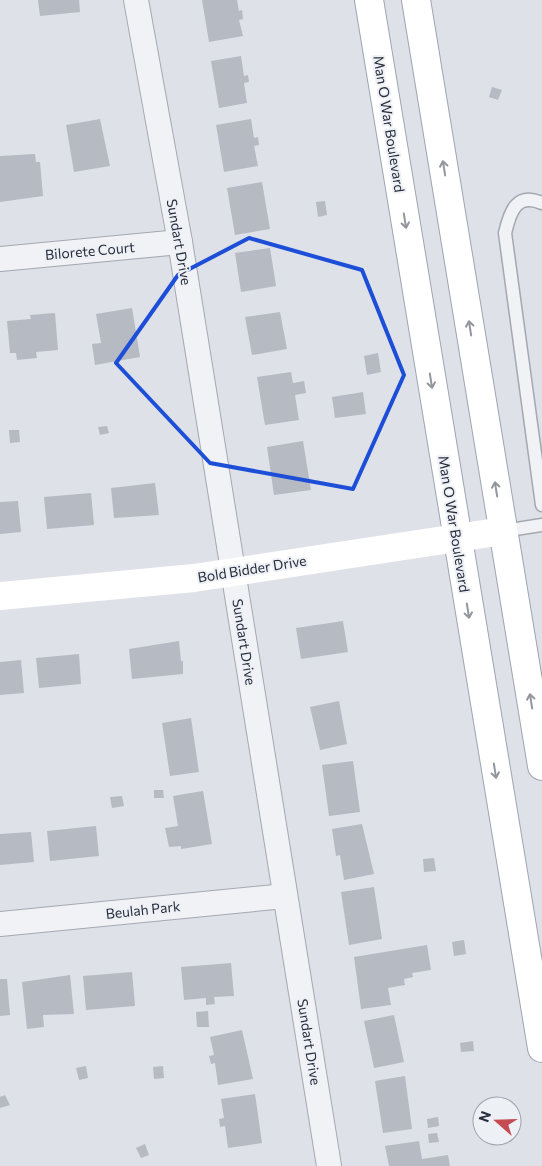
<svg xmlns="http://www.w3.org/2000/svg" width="542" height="1166" font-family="Commissioner,sans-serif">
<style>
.building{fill:#b6bac3}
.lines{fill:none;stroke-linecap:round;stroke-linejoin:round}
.lane-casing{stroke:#a4a8b1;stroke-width:15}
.street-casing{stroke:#a4a8b1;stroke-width:26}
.primary-casing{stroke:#9ea4b2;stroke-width:30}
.lane{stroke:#f1f2f5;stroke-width:12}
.street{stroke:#f1f2f5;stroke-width:24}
.secondary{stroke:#fff;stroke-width:28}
.primary{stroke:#fff;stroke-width:28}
.oneway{stroke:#94969e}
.marked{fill:none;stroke:#1d4ed8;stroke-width:4;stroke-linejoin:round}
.labels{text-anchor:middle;stroke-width:4;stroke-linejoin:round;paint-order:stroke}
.street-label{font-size:14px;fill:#282e3d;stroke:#edf0f5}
</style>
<rect width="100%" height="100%" fill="#dee1e7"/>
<g class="building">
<path d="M38,0H79L80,12L40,16Z"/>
<path d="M202,0H237L239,11L242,10L243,19L239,20L243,36L209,42Z"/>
<path d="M241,56L244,76L248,75L249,82L244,83L247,103L219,108L211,61Z"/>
<path d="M492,87L502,90L498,100L489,97Z"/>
<path d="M100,119L110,166L74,172L66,125Z"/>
<path d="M251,119L254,138L258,137L259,145L254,146L258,166L224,172L216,125Z"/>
<path d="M35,154L36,162H40L43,196L0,202V156Z"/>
<path d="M262,182L270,229L235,235L227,188Z"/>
<path d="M325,201L327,215L318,217L316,202Z"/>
<path d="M270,248L276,286L241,292L235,253Z"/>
<path d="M132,308L140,357L95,365L92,344L101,343L96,314Z"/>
<path d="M280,312L287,349L252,355L245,317Z"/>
<path d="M55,313L58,350L36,352L37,358L17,360L16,353H10L7,321L31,319L30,315Z"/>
<path d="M378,353L381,372L367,375L364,356Z"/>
<path d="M291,372L293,383L304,381L306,393L295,395L299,420L265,425L257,377Z"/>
<path d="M363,392L366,414L335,418L332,397Z"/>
<path d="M107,426L109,433L100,435L98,427Z"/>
<path d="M9,430H19L20,442L10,443Z"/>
<path d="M303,441L311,490L274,495L267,447Z"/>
<path d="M155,483L159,515L114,518L111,488Z"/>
<path d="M91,493L94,525L47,529L44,497Z"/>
<path d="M18,501L21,532L0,534V502Z"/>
<path d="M343,621L348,652L301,659L296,628Z"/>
<path d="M179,641L181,661H183V674L132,679L129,649Z"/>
<path d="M79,654L81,684L39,688L36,658Z"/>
<path d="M21,660L24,693L0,695V662Z"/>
<path d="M339,701L347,744L320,750L310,707Z"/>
<path d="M191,718L199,772L170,776L162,723Z"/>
<path d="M353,761L360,812L329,816L322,765Z"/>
<path d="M154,790H163L164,798H154Z"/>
<path d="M203,791L212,844L181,849V846L169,847L165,828L178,826L173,796Z"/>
<path d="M122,796L124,806L112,808L110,797Z"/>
<path d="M362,824L374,874L344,880L340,855L336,856L332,829Z"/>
<path d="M96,826L99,856L50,861L47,831Z"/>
<path d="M31,832L34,862L0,865V834Z"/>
<path d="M434,858L436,871L424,872L423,859Z"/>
<path d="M374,887L382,939L349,945L341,892Z"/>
<path d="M464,940L466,954L454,956L452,942Z"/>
<path d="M427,945L431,970L412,973L413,977L404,979L405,985L388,988L391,1005L361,1009L354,957Z"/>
<path d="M231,963L234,996L214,997L215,1004L206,1005V998L184,1000L181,967Z"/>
<path d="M132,972L135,1006L86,1010L83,976Z"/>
<path d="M70,975L74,1014L43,1015L44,1027L27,1029L22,982Z"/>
<path d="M0,979H7L10,1015L0,1016Z"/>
<path d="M208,1011L209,1027H197L196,1012Z"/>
<path d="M394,1015L404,1062L374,1068L364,1021Z"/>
<path d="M242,1030L253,1079L218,1085L215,1063L211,1064L209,1056L214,1055L210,1037Z"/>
<path d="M473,1041L474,1051L461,1052L460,1043Z"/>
<path d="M86,1066L88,1078L79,1080L76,1068Z"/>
<path d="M163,1066L164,1078L154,1079L153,1067Z"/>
<path d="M405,1076L412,1129L383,1133L375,1081Z"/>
<path d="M255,1094L262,1143L228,1148L225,1126L220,1127L219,1119L224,1118L221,1099Z"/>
<path d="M5,1095L10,1105L0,1108V1097Z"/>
<path d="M438,1117L439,1126L428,1128L427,1119Z"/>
<path d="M437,1133L439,1142L429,1143L428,1134Z"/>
<path d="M419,1141L422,1159L448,1155L450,1166H389L385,1146Z"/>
<path d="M145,1144L149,1155L141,1158L136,1148Z"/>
</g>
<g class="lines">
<defs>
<g id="lane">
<path d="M542,203C516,192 510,212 505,233L542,505"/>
<path d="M503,531L542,525"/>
</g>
<g id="street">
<path d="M136,0L180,242L329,1166"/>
<path d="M0,259L180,242"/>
<path d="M0,924L285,896"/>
</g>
<g id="primary">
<path d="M369,0L542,1048"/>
<path d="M416,0L542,766"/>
</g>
</defs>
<use href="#lane" class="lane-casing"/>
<use href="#street" class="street-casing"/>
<use href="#primary" class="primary-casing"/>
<use href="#lane" class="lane"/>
<use href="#street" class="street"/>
<path class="secondary" d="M0,596L194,578L503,531"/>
<use href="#primary" class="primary"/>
</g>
<defs><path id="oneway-shaft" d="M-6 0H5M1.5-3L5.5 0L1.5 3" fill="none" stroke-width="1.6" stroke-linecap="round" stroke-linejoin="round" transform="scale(1.25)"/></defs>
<g class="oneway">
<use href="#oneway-shaft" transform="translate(444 168) rotate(-99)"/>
<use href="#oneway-shaft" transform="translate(405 221) rotate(81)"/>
<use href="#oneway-shaft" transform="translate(470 328) rotate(-99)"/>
<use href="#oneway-shaft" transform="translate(431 381) rotate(81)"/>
<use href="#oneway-shaft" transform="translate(496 489) rotate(-99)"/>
<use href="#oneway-shaft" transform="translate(468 611) rotate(81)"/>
<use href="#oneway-shaft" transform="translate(531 701) rotate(-99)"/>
<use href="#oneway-shaft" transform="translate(495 771) rotate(81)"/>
</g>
<path class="marked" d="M249,238L362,270L404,375L353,489L210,463L116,363L178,275Z"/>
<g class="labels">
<g class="street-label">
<text transform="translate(389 124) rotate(81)" y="5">Man O War Boulevard</text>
<text transform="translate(179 242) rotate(80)" y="5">Sundart Drive</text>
<text transform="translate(90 251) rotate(-5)" y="5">Bilorete Court</text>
<text transform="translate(454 524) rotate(81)" y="5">Man O War Boulevard</text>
<text transform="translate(252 569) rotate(-9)" y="5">Bold Bidder Drive</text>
<text transform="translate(244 642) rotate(81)" y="5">Sundart Drive</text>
<text transform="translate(143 910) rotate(-6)" y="5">Beulah Park</text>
<text transform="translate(309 1042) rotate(81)" y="5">Sundart Drive</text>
</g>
</g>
<g transform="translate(497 1121) rotate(290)"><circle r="24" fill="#edf0f5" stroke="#9ea2ab"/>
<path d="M0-4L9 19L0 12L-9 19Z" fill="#c44b52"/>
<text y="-8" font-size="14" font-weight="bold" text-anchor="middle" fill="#282e3d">N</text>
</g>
</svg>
